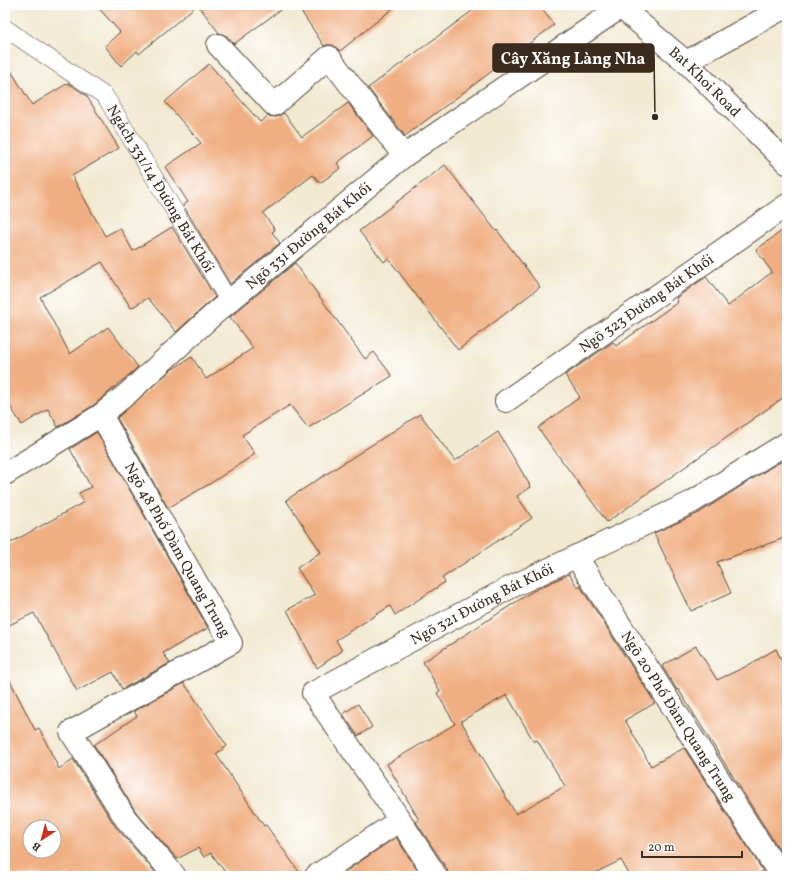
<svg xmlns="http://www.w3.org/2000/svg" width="792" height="881" font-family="Vollkorn,serif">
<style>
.building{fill:#f0af82;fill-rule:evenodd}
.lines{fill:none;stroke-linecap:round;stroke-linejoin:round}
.lane-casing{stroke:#564739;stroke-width:18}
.street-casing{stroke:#564739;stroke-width:24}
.primary-casing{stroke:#564739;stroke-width:24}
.lane{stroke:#fff;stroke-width:17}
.street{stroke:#fff;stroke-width:22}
.primary{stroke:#fff;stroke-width:22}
.labels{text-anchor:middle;stroke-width:3;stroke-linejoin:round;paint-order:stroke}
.street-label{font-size:15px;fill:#3b2a1e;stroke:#fff}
.leader{fill:none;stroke:#3b2a1e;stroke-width:1.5}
.callout-dot{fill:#3b2a1e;stroke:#fff;stroke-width:1.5}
.callout{fill:#3b2a1e;stroke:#3b2a1e;stroke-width:1.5}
.callout-label{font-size:16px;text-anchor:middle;font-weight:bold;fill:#fff}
</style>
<rect width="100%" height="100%" fill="#fff"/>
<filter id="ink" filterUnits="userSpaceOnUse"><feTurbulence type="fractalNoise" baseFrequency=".025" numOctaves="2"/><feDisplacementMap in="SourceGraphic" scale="8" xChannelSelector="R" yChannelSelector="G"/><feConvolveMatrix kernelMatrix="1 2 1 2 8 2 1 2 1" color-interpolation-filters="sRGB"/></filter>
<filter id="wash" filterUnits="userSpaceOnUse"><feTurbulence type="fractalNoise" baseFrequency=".012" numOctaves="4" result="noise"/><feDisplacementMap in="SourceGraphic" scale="16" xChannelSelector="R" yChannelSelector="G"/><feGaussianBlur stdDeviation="0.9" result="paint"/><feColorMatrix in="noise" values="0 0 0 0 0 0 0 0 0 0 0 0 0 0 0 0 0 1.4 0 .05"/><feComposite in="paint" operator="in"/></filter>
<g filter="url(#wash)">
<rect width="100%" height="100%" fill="#f2e9d1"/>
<g id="blocks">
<g class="building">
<path d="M96,5H197L139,54L137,51L121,66L105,46L120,32Z"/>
<path d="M198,5H287L234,44L227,36L219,33Z"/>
<path d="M297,5H397L340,51L333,45H327L324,46Z"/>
<path d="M480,5H539L554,25L405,136L368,88Z"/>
<path d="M5,61L32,105L68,83L86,95L119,148L72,176L105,236L120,228L133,251L172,227L215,297L176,332L148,298L131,308L102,262L40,297L70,354L108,327L138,367L94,405L58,427L48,409L22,425L5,398Z"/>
<path d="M209,64L260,122L268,116L276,117L284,113L302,137L348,103L373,136L337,163L341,168L320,183L313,175L263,213L275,230L272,232L280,243L230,284L183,205L188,202L165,167L201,143L165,102Z"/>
<path d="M445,165L496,231L497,230L540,287L458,350L388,258L384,262L359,231Z"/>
<path d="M787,227V395L607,522L538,428L580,397L565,375L613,342L616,346L678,302L676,298L706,277L728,306L772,272L756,250Z"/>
<path d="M295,263L365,359L374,352L392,376L308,428L290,405L242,435L255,454L211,483L168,508L117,418L171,370L192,357L206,379L253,348L230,317Z"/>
<path d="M420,414L455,461L498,432L531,487L517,496L532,518L442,578L445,582L395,615L390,606L336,640L342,651L317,668L287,610L315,595L297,568L321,552L286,500Z"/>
<path d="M97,432L208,628L163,653L170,663L122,689L113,672L77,691L34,613L5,627V546L84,502L79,493L91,487L70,449Z"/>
<path d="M787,460V537L717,562L731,593L691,611L654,533L699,513L776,464Z"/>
<path d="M569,574L578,588L580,586L655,703L625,720L651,766L684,748L763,871L755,876H630L621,860L589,876H448L447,869L416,822L419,820L387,764L455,724L437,693L440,691L423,662L533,591ZM507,695L534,742L537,740L565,786L516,814L461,721Z"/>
<path d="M696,646L717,680L745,667L776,649L787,672V858L785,859L678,689L677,690L662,666Z"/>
<path d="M5,671L35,730L39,728L59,769L73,759L115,826L155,872L149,876H5ZM30,827H54V851H30Z"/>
<path d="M184,683L227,746L216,754L264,826L266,825L302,876H228L211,853L204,857L198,848L177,859L136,812L94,745L137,716L134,711Z"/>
<path d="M358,704L372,727L358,736L343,714Z"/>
<path d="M396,837L421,876H339Z"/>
</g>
</g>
</g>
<g filter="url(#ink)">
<use href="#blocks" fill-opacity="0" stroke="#564739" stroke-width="1"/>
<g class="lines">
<defs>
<g id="lane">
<path id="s1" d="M5,28L105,96L229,301"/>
</g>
<g id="street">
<path id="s2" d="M618,5L686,62L787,163"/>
<path d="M218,45L274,105L329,57L404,156"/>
<path d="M686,62L787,6"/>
<path id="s3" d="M506,401L787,205"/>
<path id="s4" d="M101,415L231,643L71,732L126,819L175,876"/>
<path id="s5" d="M5,474L101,415L128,393L214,314L404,156L621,7"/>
<path id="s6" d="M576,556L781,876"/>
<path d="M400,820L436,876"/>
<path id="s7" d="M316,876L400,820L313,693L509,588L692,502L787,443"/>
</g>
<g id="primary">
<path d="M782,5L787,10"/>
<path d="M621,7L624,5"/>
</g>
</defs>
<use href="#lane" class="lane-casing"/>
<use href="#street" class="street-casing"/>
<use href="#primary" class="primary-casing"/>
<use href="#lane" class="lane"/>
<use href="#street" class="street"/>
<use href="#primary" class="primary"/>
</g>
</g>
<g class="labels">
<g class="street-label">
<text dy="5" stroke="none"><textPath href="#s2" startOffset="116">Bat Khoi Road</textPath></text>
<text dy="5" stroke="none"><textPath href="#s1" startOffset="229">Ngách 331/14 Đường Bát Khối</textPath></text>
<text dy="5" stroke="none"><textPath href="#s5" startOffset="387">Ngõ 331 Đường Bát Khối</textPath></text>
<text dy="5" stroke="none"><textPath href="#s3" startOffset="171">Ngõ 323 Đường Bát Khối</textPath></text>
<text dy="5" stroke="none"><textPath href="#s4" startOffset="155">Ngõ 48 Phố Đàm Quang Trung</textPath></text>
<text dy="5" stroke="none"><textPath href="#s7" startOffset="446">Ngõ 321 Đường Bát Khối</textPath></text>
<text dy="5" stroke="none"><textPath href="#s6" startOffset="190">Ngõ 20 Phố Đàm Quang Trung</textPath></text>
</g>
</g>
<path class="leader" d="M655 117L654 58"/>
<circle class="callout-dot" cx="655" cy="117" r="4"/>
<rect class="callout" x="493" y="44" width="161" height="28" rx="4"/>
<g class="callout-label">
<text x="573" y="64">Cây Xăng Làng Nha</text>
</g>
<rect width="792" height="881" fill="none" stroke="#fff" stroke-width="20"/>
<g transform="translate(42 839) rotate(216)"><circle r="19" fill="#ffffff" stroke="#b1aaa5"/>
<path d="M0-3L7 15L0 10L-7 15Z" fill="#c8321e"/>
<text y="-6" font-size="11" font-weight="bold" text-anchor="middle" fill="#3b2a1e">B</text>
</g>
<path d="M642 851v6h100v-6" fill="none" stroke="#3b2a1e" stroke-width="2"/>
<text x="648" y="851" font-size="12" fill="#3b2a1e" stroke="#ffffff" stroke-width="3" paint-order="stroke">20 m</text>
</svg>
